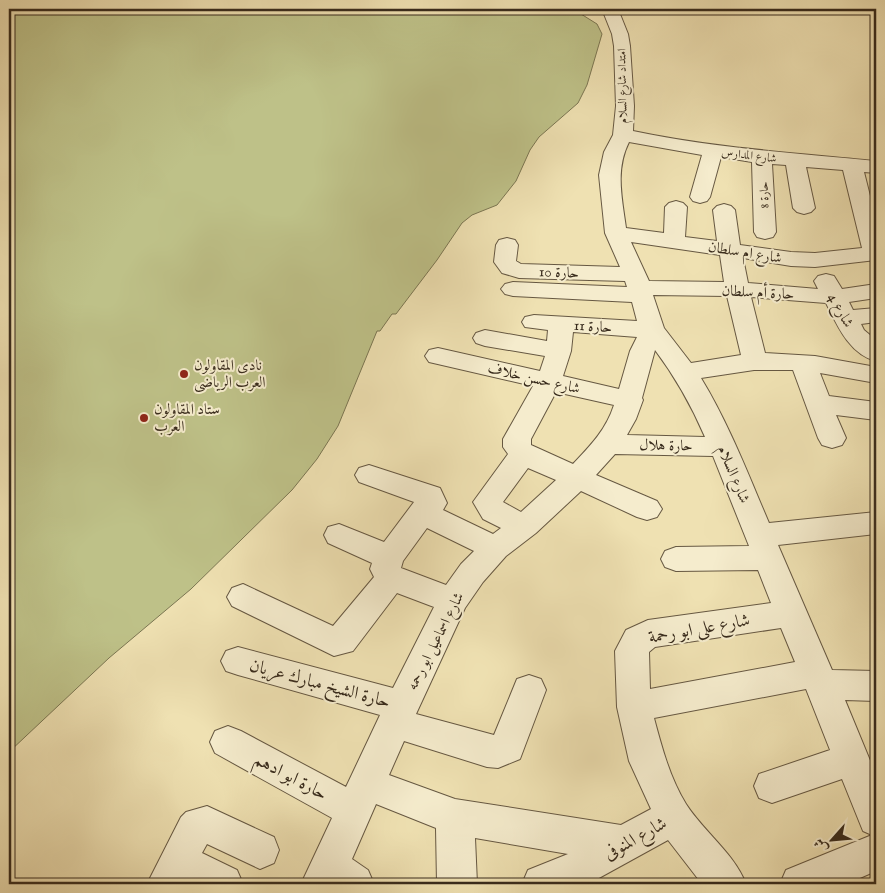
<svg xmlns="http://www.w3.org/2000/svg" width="885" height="893" font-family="'IM FELL English',Amiri,serif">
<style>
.green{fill:#bec188;stroke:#7b7652}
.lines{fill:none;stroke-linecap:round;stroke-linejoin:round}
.minor-casing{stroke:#665842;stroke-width:2}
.minor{fill:#f5eccd;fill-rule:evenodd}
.poi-dot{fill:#8f2418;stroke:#f5eccd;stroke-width:2}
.labels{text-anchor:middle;stroke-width:4;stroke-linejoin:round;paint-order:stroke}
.far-street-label{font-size:12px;fill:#382b1c;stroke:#f5eccd}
.street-label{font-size:15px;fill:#382b1c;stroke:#f5eccd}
.poi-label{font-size:15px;fill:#382b1c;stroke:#f5eccd;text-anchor:start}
.near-street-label{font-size:18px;fill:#382b1c;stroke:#f5eccd}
</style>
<rect width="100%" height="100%" fill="#efe1b2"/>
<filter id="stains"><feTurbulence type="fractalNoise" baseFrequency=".004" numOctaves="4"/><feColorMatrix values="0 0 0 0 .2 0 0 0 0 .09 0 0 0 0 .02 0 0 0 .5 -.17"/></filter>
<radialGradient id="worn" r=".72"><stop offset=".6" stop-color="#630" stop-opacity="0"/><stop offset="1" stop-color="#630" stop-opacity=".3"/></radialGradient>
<path class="green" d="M9,9H573L597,24L602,34L587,85L578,103L539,137L530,150L516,181L497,205L472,215L462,223L437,260L396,314H392L380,331H377L338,426L317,459L292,490L191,589L109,658L9,752Z"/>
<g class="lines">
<defs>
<g id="minor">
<path d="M602,9H618L628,34L630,46L634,106L633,131C713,148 795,153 876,161V173L864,172L876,220V260L815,267L791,266L743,258L748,283L818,289L814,281L818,276L826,274L834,276L842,289L876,284V298L849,302L853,310L876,308V322L861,324L864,330L876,340V361C849,354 837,325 826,303L751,297L765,353L815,356L876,367V383L820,373L829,396L876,402V420L836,415L846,438L842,445L832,448L822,445L818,438L793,370H754L701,378C729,424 748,474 769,523L876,512V534L778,545L832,670L876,671V701L845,700L876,775V871L846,884H780L786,870L872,835L863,831L842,779L772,803L759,798L754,786L759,774L830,750L806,689L654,718C662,748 670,778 686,804C704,832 734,853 746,884H702L668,840L588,884H522L528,870L568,854L475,838L477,884H437L436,828L376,804L352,859L368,870L374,884H301L332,818L215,753L210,742L215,731L228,726L241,731L346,787L380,715L238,675L226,671L221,661L226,651L238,647L393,688L434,607L397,593L353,651L334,656L232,606L227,597L232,588L243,584L333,626L374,577L370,569L372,563L328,543L324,535L328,527L339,524L384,542L414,502L359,482L355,475L359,468L369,465L440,488L447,503L443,510L493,534L501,528L483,519L473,502L508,454L503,447V439L533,386L429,362L425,356L429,350L438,348L540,371L545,356L485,346L476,343L473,338L476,333L485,330L547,341L548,330L525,327L522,322L525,317L534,315L637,321L632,302L513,296L505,294L501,289L505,284L513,282L627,287L625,281L519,278L502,273L494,262L496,245L499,240L507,238L515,240L518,245L516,261L521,264L620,267L605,233L599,175L604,152L613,135L616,106L614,46L612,34ZM629,142L702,155L690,197L693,201L700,203L707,201L710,197L721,157L752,162L754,232L757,237L765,239L773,237L776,232L772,164L786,165L793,208L797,212L804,214L811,212L815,208L806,167L843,170L862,248L815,253L791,252L740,245L735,210L731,206L724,204L717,206L713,210L717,241L685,237L687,207L683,203L676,201L669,203L665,207L664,233L626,228C622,198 615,170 629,142ZM631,242L720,255L724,282L649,281ZM653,295L727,296L741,355L691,363L664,328ZM573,332L637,337L630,351L619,389L563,376L571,351ZM655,350C676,378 691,405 705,437L627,435L636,419L643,400L642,398ZM556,392L614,405C606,430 590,446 573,464L531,445V439ZM615,454L713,456L749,546L676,547L665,551L661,559L665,567L676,571L758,570L771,603L648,620L626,630L615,651L617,707L629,761L651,809L621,825L455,799L389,775L404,741L487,767L498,768L520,759L546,690L541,679L529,675L517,679L494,735L416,714L465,608L483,582L506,556L536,533L581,491L637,517L647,520L657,517L662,509L657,501L596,475ZM528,468L556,480L521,512L503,502ZM427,528L474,551L461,564L446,585L401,568L403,561ZM781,628L795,662L650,689L649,652L655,647Z"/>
<path d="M207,806L274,837L279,850L274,863L260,869L207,844L202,853L237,870L243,884H147L181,817L186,812Z"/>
</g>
</defs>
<use href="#minor" class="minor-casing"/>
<use href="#minor" class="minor"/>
</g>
<g class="poi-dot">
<circle cx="184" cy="374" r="5"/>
<circle cx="144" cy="418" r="5"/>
</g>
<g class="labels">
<g class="far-street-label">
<text transform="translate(622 86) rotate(-91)" y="4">امتداد شارع السلام</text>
<text transform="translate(749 155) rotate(7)" y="4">شارع المدارس</text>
<text transform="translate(764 195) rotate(-92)" y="4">حارة 8</text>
</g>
<g class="street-label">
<text transform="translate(745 252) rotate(9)" y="5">شارع ام سلطان</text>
<text transform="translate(559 272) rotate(2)" y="5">حارة 10</text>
<text transform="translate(758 292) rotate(3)" y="5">حارة أم سلطان</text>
<text transform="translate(841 310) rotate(61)" y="5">شارع 4</text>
<text transform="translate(593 326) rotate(4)" y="5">حارة 11</text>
<text transform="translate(534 378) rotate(13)" y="5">شارع حسن خلاف</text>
<text transform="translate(666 445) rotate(1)" y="5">حارة هلال</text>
<text transform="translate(734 474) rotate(67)" y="5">شارع السلام</text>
<text transform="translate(435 641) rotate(-63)" y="5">شارع اسماعيل ابو رحمه</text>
</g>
<g class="poi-label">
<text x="194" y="370">نادى المقاولون<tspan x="194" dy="17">العرب الرياضى</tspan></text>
<text x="154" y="414">ستاد المقاولون<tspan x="154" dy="17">العرب</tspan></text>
</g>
<g class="near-street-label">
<text transform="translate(699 628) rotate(-10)" y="6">شارع على ابو رحمة</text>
<text transform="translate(320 683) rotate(15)" y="6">حارة الشيخ مبارك عريان</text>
<text transform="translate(291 776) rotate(28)" y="6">حارة ابو ادهم</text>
<text transform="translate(635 838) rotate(-29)" y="6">شارع المنوفى</text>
</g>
</g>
<rect width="885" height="893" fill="none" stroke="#efe1b2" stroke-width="30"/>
<rect x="10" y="10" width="865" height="873" fill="none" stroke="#382b1c" stroke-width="2.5"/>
<rect x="15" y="15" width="855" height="863" fill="none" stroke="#382b1c"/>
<g transform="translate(832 840) rotate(243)" stroke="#f5eccd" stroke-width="4" paint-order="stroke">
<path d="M0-4L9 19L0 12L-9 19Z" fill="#382b1c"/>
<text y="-8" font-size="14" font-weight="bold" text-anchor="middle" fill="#382b1c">ش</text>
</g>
<rect width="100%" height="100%" filter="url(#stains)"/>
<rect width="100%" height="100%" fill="url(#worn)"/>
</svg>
